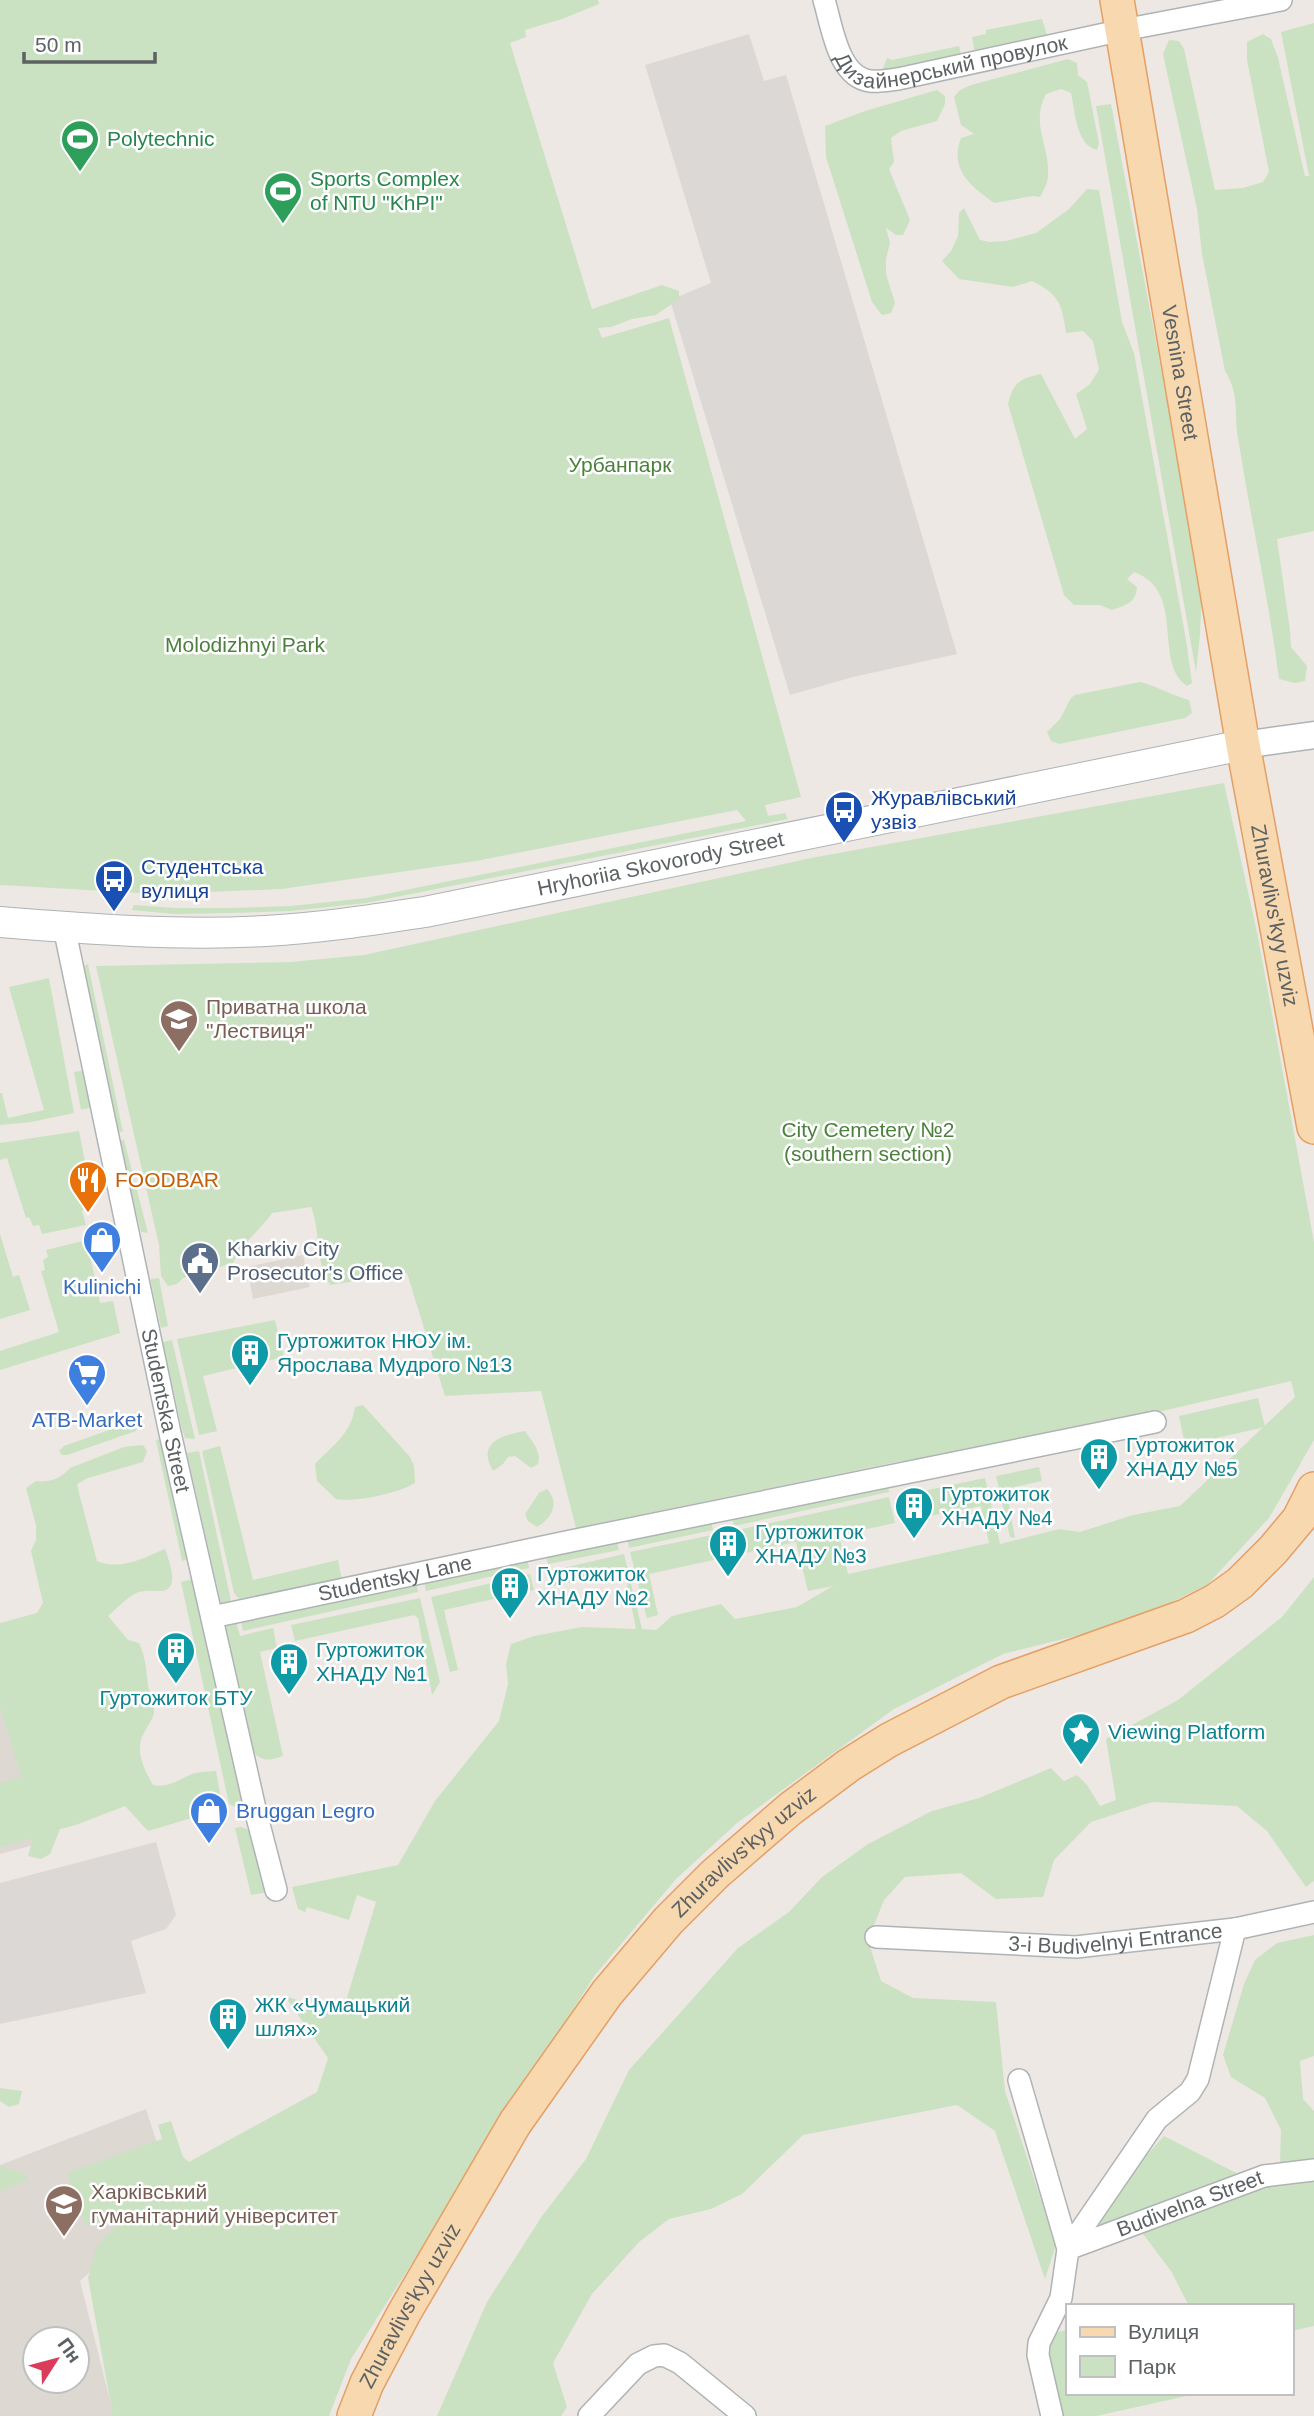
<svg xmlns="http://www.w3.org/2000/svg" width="1314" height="2416" font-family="Helvetica,sans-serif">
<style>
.industrial{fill:#dcd8d6}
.education{fill:#ddd8d2;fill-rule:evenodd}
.green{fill:#cae2c2}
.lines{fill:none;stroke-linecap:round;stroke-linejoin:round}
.minor-casing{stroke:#afb3b5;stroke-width:24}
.tertiary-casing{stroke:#afb3b5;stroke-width:29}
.secondary-casing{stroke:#aeb3b5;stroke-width:32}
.primary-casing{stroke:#e59f65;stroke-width:36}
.minor{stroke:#fff;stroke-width:21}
.tertiary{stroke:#fff;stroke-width:26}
.secondary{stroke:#fff;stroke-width:30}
.primary{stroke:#f8d8ae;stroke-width:33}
.labels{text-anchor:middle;stroke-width:5;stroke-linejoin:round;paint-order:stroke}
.street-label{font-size:21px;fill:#5c6163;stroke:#fff}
.leisure-label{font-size:21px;fill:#27864d;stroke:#fff;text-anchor:start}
.park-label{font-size:21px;fill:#4b813c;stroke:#fff}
.transit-label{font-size:21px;fill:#164399;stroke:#fff;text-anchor:start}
.education-label{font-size:21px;fill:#785e54;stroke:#fff;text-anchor:start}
.food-label{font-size:21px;fill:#c56008;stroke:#fff;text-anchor:start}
.service-label{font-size:21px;fill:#4e5e75;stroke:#fff;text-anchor:start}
.shop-label{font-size:21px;fill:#366cbe;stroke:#fff}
.culture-label{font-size:21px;fill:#0d838f;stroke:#fff;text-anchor:start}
</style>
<rect width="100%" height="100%" fill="#ede8e3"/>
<g class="industrial">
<path d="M749,34L764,81L786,75L957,654L853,677L790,695L670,300L711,283L645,65Z"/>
<path d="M156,1842L176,1915L166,1929L131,1941L146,1993L0,2024V1883Z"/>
</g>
<g class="education">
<path d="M303,1255L310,1287L253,1299L247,1267Z"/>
<path d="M0,1642L56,1839L0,1854Z"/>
<path d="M146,2109L174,2195L80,2281L114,2416H0V2165ZM35,2339H77V2381H35Z"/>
</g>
<g class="green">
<path d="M0,0H598L599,4L562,19L525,30L526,37L510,43L592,309L662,285L679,291V299L656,315L632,319L611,327L598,328L602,338L669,318L801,797L765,805L768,816L785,813L788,819L366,903L291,911L229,913L175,914L132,910L134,905L175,908H229L291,906L366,898L746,821L737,810L476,861L282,889L158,894L0,885Z"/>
<path d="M1042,19L1048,38L975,54L972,37L986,34V30Z"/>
<path d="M1314,23V531L1277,539L1290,630L1291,647L1307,666L1305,681L1295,683L1279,679C1270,608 1255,539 1243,468C1241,456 1239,444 1237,432C1235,407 1238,392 1225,371L1202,254L1197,209L1163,54L1169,40L1179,41L1184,49L1215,190L1243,188L1263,182L1269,172L1247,60V42L1263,34L1271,39L1278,58L1305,176H1309L1281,32Z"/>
<path d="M959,46L962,58L881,73L887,58L892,60Z"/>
<path d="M1068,59L1077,63L1078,75L1087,82L1099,143L1097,150C1076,145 1075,111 1071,93L1061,89L1046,94C1030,125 1050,145 1048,176C1048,183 1043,191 1040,197L1033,196L994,203C971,186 949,170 961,138L974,134L961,125L954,97L960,90L971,85Z"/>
<path d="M937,90L945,96V104L937,121L901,131L891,138L894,162L889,169L910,220L903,235H896L886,228L890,243L886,259V274L895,303L891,313L882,315L872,302L826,157L825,126L865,111Z"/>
<path d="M1111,104L1202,585L1200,635L1196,672L1096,106Z"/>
<path d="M1087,189L1099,190L1122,322L1134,353L1186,640L1192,683L1187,686C1152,662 1187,591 1134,572L1127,579L1137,587C1136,603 1126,605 1112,610L1100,605H1074L1064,595L1008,404C1013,383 1020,378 1041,374L1075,439L1087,429L1076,394L1089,385L1099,370L1093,341L1083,331L1066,333C1062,304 1059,294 1032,281L1013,287L959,279L942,261L951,251L958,236L959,213L964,208L980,240L989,242L1006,241L1036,233L1069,209Z"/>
<path d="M1140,682C1157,686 1171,695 1189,700L1192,713L1185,718L1059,744L1051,741L1047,732L1060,719L1071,698L1075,695Z"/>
<path d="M1224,783L1258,937L1314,1242V1440L1269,1518L1207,1585L1128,1623L1003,1654L894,1709L737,1823L676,1879L595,1975L351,2359L329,2416H113L88,2278L96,2248L128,2212L86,2226L67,2173L162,2139L158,2125L171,2121L183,2157L189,2162L317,2092L328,2058L285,1996L342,2014L376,1902L357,1895L349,1920L307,1907L305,1912L298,1909L292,1887L398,1865L435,1801L499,1721L508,1684L506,1664L511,1644L534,1636L582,1627L636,1629L625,1573L620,1571L554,1586L550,1571L624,1554L642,1629L656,1630L672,1616L721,1604L735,1619L797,1607L833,1586L808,1591L796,1542L745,1553L738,1530L889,1497L895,1523L839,1535L848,1574L989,1543L981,1506L930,1516L923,1491L985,1478L1000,1544L1059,1529L1080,1532L1133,1515L1180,1506L1295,1397L1291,1381L921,1467L901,1461L576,1528L541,1391L445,1396L407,1273L330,1285C315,1263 321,1231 311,1207L272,1213C258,1233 245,1239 233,1263L183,1278L177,1284L168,1286L161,1276L159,1245L96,966L291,962L364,955L811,858Z"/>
<path d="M88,964L123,1132H118L82,967Z"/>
<path d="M49,978L74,1113L31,1122L0,1125V1093H2L8,1118L44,1110L9,987Z"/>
<path d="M86,1070L92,1107L81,1110L74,1072Z"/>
<path d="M79,1131L88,1177L83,1179L85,1206L82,1211L86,1225L42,1234L39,1225L33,1226L29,1217L26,1218L7,1158L0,1160V1143Z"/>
<path d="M124,1140L148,1233L141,1232L118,1141Z"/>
<path d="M0,1234L13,1277L19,1275L30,1310L0,1319Z"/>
<path d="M87,1240L100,1303L113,1301L120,1333L0,1370V1351L59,1332L41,1271L45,1270L43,1260L48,1257L46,1250Z"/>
<path d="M159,1278L168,1326L161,1328L151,1282V1279Z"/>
<path d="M275,1320L284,1357L203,1376L217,1431L199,1435L177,1339Z"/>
<path d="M172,1340L195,1439L185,1438L182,1429L164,1348L163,1342Z"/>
<path d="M1258,1398L1265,1427L1185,1445L1179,1416Z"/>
<path d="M363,1405L410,1457L414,1466L415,1483C399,1493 354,1503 336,1499L317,1481L315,1464C333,1445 351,1434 355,1407Z"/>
<path d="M132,1422L138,1424L136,1431L67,1455H62L59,1451L64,1446Z"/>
<path d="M525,1431C532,1441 542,1452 538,1464L531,1468L515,1456L508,1457L503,1464L493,1471C476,1442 503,1435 525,1431Z"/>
<path d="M164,1438L191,1558L182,1561L156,1440Z"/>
<path d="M143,1445L147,1451L143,1462L88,1478L77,1484L79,1493L97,1561C121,1571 143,1558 165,1549C169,1561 181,1590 161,1591C154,1591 146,1590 139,1592C128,1596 117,1608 108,1616L128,1640L139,1643C146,1658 146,1670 148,1686C150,1696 155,1703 154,1713C152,1721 147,1726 144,1733C134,1750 144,1769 153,1785C169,1788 178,1780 192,1774C199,1772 209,1771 216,1771L222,1804L205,1807L195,1817L148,1831L125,1806L76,1825L60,1829L50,1854L41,1859L28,1856L33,1838L0,1847V1783L21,1777L0,1706V1623L37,1613L43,1603L31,1551L36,1540V1525L26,1488L36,1481C50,1483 61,1478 70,1468L124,1447Z"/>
<path d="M220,1446L253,1580L338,1560L342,1580L241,1601L234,1593L202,1451Z"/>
<path d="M199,1451L230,1596L231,1605L224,1607L221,1604L187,1453Z"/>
<path d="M1039,1467L1042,1481L1006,1489L1015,1538L1010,1537L996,1476Z"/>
<path d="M887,1479L889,1492L734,1526L731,1513Z"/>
<path d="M547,1489C560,1503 552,1518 537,1527L528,1521L525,1514L539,1493Z"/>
<path d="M710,1516L713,1530L629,1548L626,1534Z"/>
<path d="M712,1535L718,1559L649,1574L658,1615L647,1618L630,1552Z"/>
<path d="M616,1536L619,1550L548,1564L545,1550Z"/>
<path d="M526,1553L529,1568L426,1591L423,1576Z"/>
<path d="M530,1574L534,1590L444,1610L458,1670L450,1672L431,1597Z"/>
<path d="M415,1577L418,1592L243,1631L240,1616Z"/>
<path d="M1314,1577V1881L1306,1887L1267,1831L1237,1806L1152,1802L1091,1822L1054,1860L1043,1897L996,1899L961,1873L905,1877L884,1900L868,1940L881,1981L913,1998L996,2002L1005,2091L1056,2245L1045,2279L995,2131L957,2105L803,2135L742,2194L711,2209L669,2219L639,2242L592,2294L553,2363L567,2407L561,2416H437L487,2302L542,2216L586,2159L629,2070L738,1948L789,1912L822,1877L868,1844L932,1811L979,1798L1051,1768L1064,1781L1077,1775L1087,1785L1100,1806L1116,1800L1106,1739L1178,1700L1282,1617Z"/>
<path d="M196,1578L245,1797L242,1804L237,1808L229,1804L181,1582Z"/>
<path d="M420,1598L440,1682L432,1695L418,1618L414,1615L295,1641L291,1625Z"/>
<path d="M235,1617L240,1636L273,1628L277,1648L260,1652L283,1756C269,1761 263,1762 251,1751L225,1632L224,1623Z"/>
<path d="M241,1827L247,1829L252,1834L268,1892L251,1895L235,1828Z"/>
<path d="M1314,1935V2056L1300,2061L1303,2099L1314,2111V2326L1291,2331V2306H1189L1171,2271L1143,2234L1106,2228L1098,2223L1145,2157L1164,2136L1244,2177L1280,2164L1281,2130L1265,2098L1231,2077L1223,2055L1244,1984L1255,1960L1277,1943Z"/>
<path d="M0,2088L22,2091L19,2104L9,2107L0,2101Z"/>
<path d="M3,2167L26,2174L27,2180L0,2191V2168Z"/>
<path d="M1067,2330V2393H1200L1096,2416H1062L1044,2351L1054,2333Z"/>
</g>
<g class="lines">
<defs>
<g id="minor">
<path id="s1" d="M824,0C832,26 838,77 870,81C879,82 889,80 898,79L1123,30L1281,0"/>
<path id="s2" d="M64,927L170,1433L256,1813L276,1890"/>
<path id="s3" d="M212,1617L571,1541L1155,1422"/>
<path d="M1235,1929L1314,1912"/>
<path id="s4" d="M876,1937L1076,1947L1235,1929L1198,2079L1190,2092L1157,2119L1068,2249"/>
<path d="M1019,2080L1068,2249L1061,2298L1039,2343L1038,2355L1052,2416"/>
<path id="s5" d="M1068,2249L1264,2176L1314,2170"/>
<path d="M589,2416L638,2364L654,2356L664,2355L680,2363L745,2416"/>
</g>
<path id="tertiary" d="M1243,745L1314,735"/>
<g id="secondary">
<path id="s6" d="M0,922C88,929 178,936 266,931C320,928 372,920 425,912L1243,745"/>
</g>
<g id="primary">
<path id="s7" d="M1117,0L1243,745L1314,1127"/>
<path id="s8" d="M354,2416L367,2383L404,2313L515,2123L607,1993L668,1921L715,1874L790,1809L849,1765L889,1740L1001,1682L1186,1616L1215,1601L1240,1583L1273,1550L1299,1519L1314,1489"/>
</g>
</defs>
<use href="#minor" class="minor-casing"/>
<use href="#tertiary" class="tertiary-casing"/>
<use href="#secondary" class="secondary-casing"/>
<use href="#primary" class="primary-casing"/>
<use href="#minor" class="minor"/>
<use href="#tertiary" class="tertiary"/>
<use href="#secondary" class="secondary"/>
<use href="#primary" class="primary"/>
</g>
<defs>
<symbol id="stadium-pin" viewBox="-11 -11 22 30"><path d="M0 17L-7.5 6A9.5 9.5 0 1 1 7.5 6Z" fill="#2e9e5b" stroke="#fff"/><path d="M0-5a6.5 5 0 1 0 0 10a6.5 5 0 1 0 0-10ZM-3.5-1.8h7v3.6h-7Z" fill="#fff"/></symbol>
<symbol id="bus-pin" viewBox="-11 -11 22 30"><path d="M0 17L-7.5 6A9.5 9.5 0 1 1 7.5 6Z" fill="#1a4fb4" stroke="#fff"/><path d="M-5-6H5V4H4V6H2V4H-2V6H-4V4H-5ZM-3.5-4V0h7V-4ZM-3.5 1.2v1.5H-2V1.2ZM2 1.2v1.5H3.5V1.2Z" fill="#fff"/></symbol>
<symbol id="school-pin" viewBox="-11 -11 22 30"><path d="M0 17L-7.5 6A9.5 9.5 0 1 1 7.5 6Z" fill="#8d6e63" stroke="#fff"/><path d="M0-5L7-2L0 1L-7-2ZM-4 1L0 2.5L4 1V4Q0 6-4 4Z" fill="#fff"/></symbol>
<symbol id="restaurant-pin" viewBox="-11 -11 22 30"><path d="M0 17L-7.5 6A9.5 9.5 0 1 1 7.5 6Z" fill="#e8710a" stroke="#fff"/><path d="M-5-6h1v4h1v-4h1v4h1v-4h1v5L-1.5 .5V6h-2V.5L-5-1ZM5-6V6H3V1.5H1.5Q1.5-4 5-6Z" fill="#fff"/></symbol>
<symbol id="shop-pin" viewBox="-11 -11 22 30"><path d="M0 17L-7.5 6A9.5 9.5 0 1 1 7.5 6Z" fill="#3f7fe0" stroke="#fff"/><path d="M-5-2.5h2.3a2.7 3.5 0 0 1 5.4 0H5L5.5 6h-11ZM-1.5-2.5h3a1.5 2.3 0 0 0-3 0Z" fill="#fff"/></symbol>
<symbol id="civic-pin" viewBox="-11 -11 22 30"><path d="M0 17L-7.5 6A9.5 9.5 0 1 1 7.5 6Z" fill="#5c6f8a" stroke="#fff"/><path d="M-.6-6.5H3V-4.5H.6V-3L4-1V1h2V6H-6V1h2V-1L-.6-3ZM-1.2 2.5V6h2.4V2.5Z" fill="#fff"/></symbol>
<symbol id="building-pin" viewBox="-11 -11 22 30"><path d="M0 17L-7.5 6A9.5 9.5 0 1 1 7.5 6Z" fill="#0f9aa8" stroke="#fff"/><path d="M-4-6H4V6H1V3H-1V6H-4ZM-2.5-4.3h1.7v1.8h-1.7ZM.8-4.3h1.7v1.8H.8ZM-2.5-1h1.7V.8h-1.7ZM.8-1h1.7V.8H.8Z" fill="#fff"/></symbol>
<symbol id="supermarket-pin" viewBox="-11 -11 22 30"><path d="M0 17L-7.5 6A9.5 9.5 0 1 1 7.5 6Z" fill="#3f7fe0" stroke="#fff"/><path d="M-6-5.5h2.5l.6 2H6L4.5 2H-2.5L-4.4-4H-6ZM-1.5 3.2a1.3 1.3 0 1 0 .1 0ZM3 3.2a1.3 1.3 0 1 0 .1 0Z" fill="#fff"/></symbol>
<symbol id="sight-pin" viewBox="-11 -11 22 30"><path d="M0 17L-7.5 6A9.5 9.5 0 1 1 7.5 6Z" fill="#0f9aa8" stroke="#fff"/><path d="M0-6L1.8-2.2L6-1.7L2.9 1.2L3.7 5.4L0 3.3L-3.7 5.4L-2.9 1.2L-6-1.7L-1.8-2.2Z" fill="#fff"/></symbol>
<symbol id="university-pin" viewBox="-11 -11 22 30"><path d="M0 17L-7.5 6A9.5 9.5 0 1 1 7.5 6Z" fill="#8d6e63" stroke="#fff"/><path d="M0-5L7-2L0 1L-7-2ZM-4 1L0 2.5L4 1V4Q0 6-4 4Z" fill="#fff"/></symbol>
</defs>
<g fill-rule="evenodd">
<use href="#stadium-pin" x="58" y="117" width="44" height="60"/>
<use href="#stadium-pin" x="261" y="169" width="44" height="60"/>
<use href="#bus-pin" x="822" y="788" width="44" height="60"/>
<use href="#bus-pin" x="92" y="857" width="44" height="60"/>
<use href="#school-pin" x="157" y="997" width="44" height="60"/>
<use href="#restaurant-pin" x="66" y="1158" width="44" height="60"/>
<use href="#shop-pin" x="80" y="1218" width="44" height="60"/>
<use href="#civic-pin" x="178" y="1239" width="44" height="60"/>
<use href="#building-pin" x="228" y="1331" width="44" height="60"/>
<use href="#supermarket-pin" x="65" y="1351" width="44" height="60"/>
<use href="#building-pin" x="1077" y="1435" width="44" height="60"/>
<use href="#building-pin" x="892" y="1484" width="44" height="60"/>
<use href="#building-pin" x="706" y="1522" width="44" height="60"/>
<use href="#building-pin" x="488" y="1564" width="44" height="60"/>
<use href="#building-pin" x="154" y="1629" width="44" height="60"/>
<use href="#building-pin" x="267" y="1640" width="44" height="60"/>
<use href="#sight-pin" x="1059" y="1710" width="44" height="60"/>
<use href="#shop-pin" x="187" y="1789" width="44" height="60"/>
<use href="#building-pin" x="206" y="1995" width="44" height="60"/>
<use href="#university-pin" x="42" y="2182" width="44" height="60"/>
</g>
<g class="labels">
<g class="street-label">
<text dy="7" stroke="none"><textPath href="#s1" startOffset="178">Дизайнерський провулок</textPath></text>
<text dy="7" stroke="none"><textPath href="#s7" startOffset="378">Vesnina Street</textPath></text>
<text dy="7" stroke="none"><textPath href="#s6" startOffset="667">Hryhoriia Skovorody Street</textPath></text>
<text dy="7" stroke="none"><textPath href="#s7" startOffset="929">Zhuravlivs'kyy uzviz</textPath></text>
<text dy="7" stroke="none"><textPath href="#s2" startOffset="494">Studentska Street</textPath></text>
<text dy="7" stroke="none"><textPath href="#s3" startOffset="187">Studentsky Lane</textPath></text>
<text dy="7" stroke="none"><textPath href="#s8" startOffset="691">Zhuravlivs'kyy uzviz</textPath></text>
<text dy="7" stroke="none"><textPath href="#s4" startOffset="240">3-i Budivelnyi Entrance</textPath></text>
<text dy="7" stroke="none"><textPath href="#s5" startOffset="130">Budivelna Street</textPath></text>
<text dy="7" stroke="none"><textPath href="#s8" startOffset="124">Zhuravlivs'kyy uzviz</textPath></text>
</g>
<g class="leisure-label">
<text x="107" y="146">Polytechnic</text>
<text x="310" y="186">Sports Complex<tspan x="310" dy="24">of NTU "KhPI"</tspan></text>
</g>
<g class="park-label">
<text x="620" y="472">Урбанпарк</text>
<text x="245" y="652">Molodizhnyi Park</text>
<text x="868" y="1137">City Cemetery №2<tspan x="868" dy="24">(southern section)</tspan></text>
</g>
<g class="transit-label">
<text x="871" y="805">Журавлівський<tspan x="871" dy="24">узвіз</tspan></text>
<text x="141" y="874">Студентська<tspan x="141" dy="24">вулиця</tspan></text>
</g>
<g class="education-label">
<text x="206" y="1014">Приватна школа<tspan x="206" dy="24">"Лествиця"</tspan></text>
<text x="91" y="2199">Харківський<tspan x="91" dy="24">гуманітарний університет</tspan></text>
</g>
<g class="food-label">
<text x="115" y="1187">FOODBAR</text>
</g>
<g class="service-label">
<text x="227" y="1256">Kharkiv City<tspan x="227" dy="24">Prosecutor's Office</tspan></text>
</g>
<g class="shop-label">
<text x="102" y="1294">Kulinichi</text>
<text x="87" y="1427">ATB-Market</text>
<text x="236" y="1818" text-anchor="start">Bruggan Legro</text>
</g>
<g class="culture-label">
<text x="277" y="1348">Гуртожиток НЮУ ім.<tspan x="277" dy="24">Ярослава Мудрого №13</tspan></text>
<text x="1126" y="1452">Гуртожиток<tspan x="1126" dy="24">ХНАДУ №5</tspan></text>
<text x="941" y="1501">Гуртожиток<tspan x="941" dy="24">ХНАДУ №4</tspan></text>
<text x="755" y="1539">Гуртожиток<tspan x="755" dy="24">ХНАДУ №3</tspan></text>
<text x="537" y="1581">Гуртожиток<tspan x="537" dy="24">ХНАДУ №2</tspan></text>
<text x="316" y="1657">Гуртожиток<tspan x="316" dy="24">ХНАДУ №1</tspan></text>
<text x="176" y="1705" text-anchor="middle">Гуртожиток БТУ</text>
<text x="1108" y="1739">Viewing Platform</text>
<text x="255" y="2012">ЖК «Чумацький<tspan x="255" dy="24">шлях»</tspan></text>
</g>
</g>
<rect x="1066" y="2304" width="228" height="91" fill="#ffffff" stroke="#bec0c1" stroke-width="2"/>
<rect x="1080" y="2327" width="35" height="10" fill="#f8d8ae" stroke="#bec0c1" stroke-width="2"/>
<text x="1128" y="2339" font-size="21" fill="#5c6163">Вулиця</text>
<rect x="1080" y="2356" width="35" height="21" fill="#cae2c2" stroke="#bec0c1" stroke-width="2"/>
<text x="1128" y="2374" font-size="21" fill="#5c6163">Парк</text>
<g transform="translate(56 2360) rotate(54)"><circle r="33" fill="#ffffff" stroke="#bec0c1" stroke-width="2"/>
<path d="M0-5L12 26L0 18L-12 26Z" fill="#da3d59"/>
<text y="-10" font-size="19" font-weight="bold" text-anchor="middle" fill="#5c6163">Пн</text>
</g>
<path d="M24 52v10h131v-10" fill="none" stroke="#5c6163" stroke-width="3.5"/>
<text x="35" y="52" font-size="21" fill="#5c6163" stroke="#ffffff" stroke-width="5" paint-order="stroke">50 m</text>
</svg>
